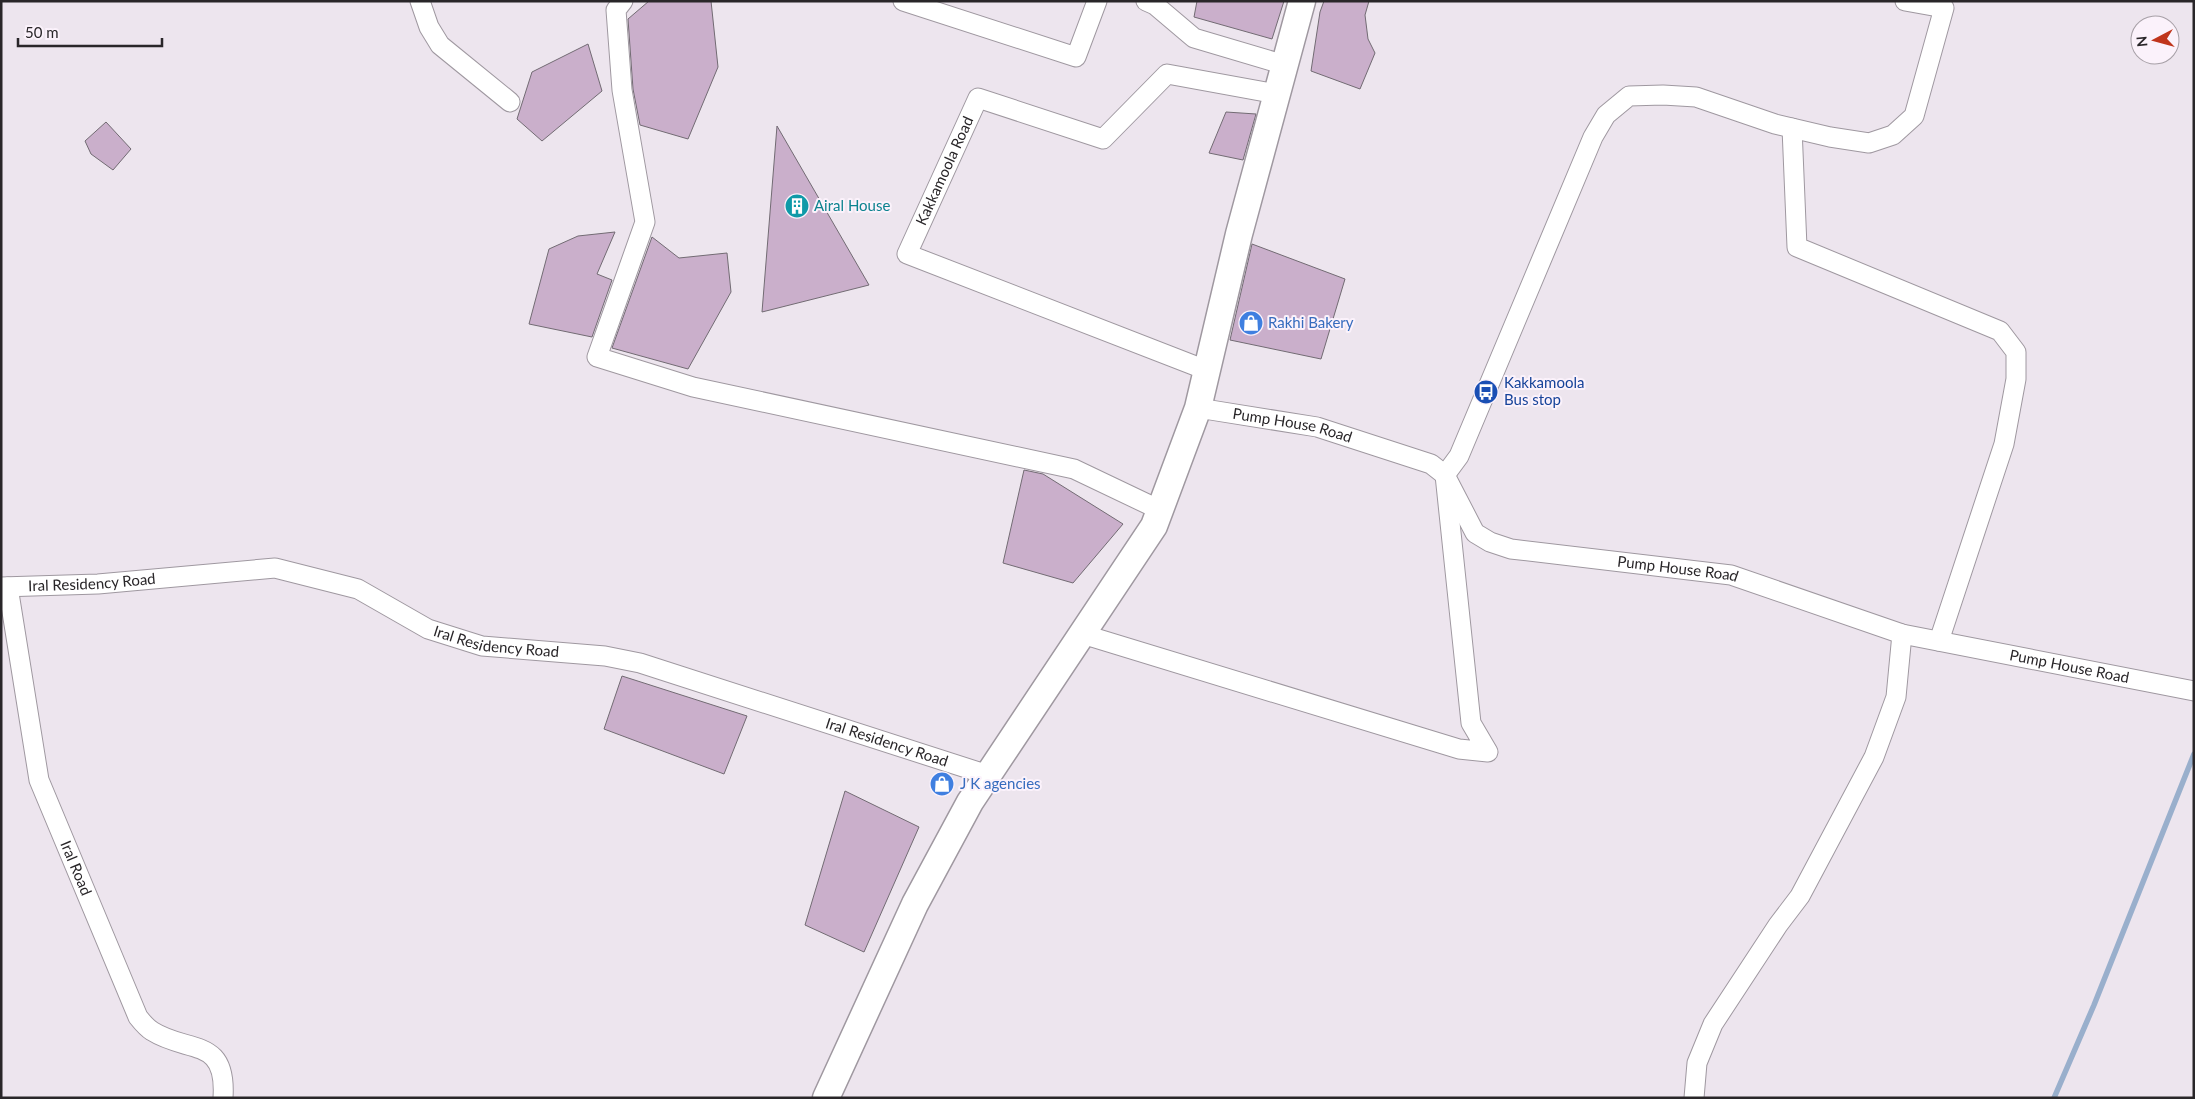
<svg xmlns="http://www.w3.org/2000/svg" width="2195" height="1099" font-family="Lato,sans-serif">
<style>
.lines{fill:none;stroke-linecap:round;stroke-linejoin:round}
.stream{stroke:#99afcc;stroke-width:5.5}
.building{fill:#caafcb;stroke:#726b73}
.street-casing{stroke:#9f98a0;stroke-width:21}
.secondary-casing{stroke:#9f98a0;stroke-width:29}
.street{stroke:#fff;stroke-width:19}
.secondary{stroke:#fff;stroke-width:26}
.labels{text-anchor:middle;stroke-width:4;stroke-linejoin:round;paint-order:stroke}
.street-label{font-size:15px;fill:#292629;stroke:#fbf2fb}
.culture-label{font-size:15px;fill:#0d838f;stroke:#fbf2fb;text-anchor:start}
.shop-label{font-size:15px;fill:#366cbe;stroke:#fbf2fb;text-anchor:start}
.transit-label{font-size:15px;fill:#164399;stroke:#fbf2fb;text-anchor:start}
</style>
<rect width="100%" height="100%" fill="#ede5ee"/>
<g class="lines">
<path class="stream" d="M2054,1098L2094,1005L2194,754"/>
</g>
<g class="building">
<path d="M649,1H711L718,67L688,139L640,125L633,89L628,19Z"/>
<path d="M1197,1H1284L1272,39L1194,17Z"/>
<path d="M1324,1H1369L1365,15L1368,39L1375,53L1360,89L1311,71L1320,12Z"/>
<path d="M588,44L602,91L542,141L517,119L532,72Z"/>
<path d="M1226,112L1256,114L1243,160L1209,153Z"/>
<path d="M106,122L131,149L113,170L91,154L85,141Z"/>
<path d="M777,126L869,285L762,312Z"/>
<path d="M615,232L597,274L612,280L592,337L529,324L549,249L578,236Z"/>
<path d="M652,237L679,258L727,253L731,292L688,369L612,348Z"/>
<path d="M1252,244L1345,279L1321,359L1230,340Z"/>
<path d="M1024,470L1043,474L1123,524L1073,583L1003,563Z"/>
<path d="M622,676L747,716L724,774L604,729Z"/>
<path d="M845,791L919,827L864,952L805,925Z"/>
</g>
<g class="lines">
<defs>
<g id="street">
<path d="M420,1L429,27L440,45L510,102"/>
<path d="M623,1L616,10L622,90L645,222L597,357L693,387L1074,469L1160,510"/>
<path d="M903,1L1076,57L1097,1"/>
<path d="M1146,1L1155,5L1194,38L1285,65"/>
<path d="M1792,128L1797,247L2000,331L2016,352V379L2004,444L1939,641"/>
<path id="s1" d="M1206,370L907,254L978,98L1103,139L1167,74L1277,94"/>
<path id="s2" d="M1198,408L1317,427L1431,464L1445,475L1475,533L1490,542L1511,549L1731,575L1902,634L2194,691"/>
<path id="s3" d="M1,587L98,584L275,568L358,589L428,629L482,646L605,656L640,663L988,775"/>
<path id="s4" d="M8,587L39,780L138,1017C142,1022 147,1028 152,1031C188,1054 227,1036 223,1098"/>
<path d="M1082,634L1459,749L1488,752L1471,723L1445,475L1459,456L1593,137L1606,115L1629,96L1663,95L1696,97L1775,124L1830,137L1869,143L1893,135L1914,116L1944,8L1905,1"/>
<path d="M1694,1098L1697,1063L1713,1024L1778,925L1800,896L1874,757L1896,697L1902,634"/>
</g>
<path id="secondary" d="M826,1098L915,904L970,802L1154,526L1198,408L1239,234L1302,1"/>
</defs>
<use href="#street" class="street-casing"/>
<use href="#secondary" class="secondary-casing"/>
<use href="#street" class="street"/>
<use href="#secondary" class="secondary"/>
</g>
<defs>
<symbol id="building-disc" viewBox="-11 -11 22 22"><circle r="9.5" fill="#0f9aa8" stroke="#fbf2fb"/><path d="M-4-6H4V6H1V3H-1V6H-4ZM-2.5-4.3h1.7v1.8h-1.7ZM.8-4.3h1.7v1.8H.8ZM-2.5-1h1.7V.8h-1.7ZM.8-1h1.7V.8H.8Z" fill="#fff"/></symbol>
<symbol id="shop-disc" viewBox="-11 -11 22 22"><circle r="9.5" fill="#3f7fe0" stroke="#fbf2fb"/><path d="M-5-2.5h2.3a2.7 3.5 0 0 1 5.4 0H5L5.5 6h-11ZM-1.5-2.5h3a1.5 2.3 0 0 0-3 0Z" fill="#fff"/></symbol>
<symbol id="bus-disc" viewBox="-11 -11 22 22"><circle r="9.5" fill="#1a4fb4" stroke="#fbf2fb"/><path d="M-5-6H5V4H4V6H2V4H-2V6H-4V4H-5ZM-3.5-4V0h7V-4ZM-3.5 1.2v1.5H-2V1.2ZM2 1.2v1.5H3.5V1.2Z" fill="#fff"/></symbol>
</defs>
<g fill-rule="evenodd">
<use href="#building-disc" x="783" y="192" width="28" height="28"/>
<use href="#shop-disc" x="1237" y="309" width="28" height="28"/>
<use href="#bus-disc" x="1472" y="378" width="28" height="28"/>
<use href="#shop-disc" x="928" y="770" width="28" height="28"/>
</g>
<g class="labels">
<g class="street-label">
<text dy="5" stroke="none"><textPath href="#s1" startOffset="412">Kakkamoola Road</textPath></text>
<text dy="5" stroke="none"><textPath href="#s2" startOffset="96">Pump House Road</textPath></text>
<text dy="5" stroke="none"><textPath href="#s2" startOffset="531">Pump House Road</textPath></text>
<text dy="5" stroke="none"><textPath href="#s3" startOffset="91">Iral Residency Road</textPath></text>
<text dy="5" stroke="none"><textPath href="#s3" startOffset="511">Iral Residency Road</textPath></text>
<text dy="5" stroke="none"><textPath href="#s2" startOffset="936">Pump House Road</textPath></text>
<text dy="5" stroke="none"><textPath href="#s3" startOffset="916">Iral Residency Road</textPath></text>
<text dy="5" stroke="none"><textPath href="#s4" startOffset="291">Iral Road</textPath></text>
</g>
<g class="culture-label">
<text x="814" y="211">Airal House</text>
</g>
<g class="shop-label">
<text x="1268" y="328">Rakhi Bakery</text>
<text x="960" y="789">J K agencies</text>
</g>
<g class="transit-label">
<text x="1504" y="388">Kakkamoola<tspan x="1504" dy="17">Bus stop</tspan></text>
</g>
</g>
<rect width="2195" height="1099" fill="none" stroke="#292629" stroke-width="5"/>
<g transform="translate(2155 40) rotate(264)"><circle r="24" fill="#fbf2fb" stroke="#a7a0a7"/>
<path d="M0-4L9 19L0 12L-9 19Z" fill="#c0351c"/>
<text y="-8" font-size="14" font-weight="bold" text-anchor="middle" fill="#292629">N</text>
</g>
<path d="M18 38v8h144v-8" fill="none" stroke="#292629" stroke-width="2.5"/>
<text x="25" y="38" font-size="15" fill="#292629" stroke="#fbf2fb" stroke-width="4" paint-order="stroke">50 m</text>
</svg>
